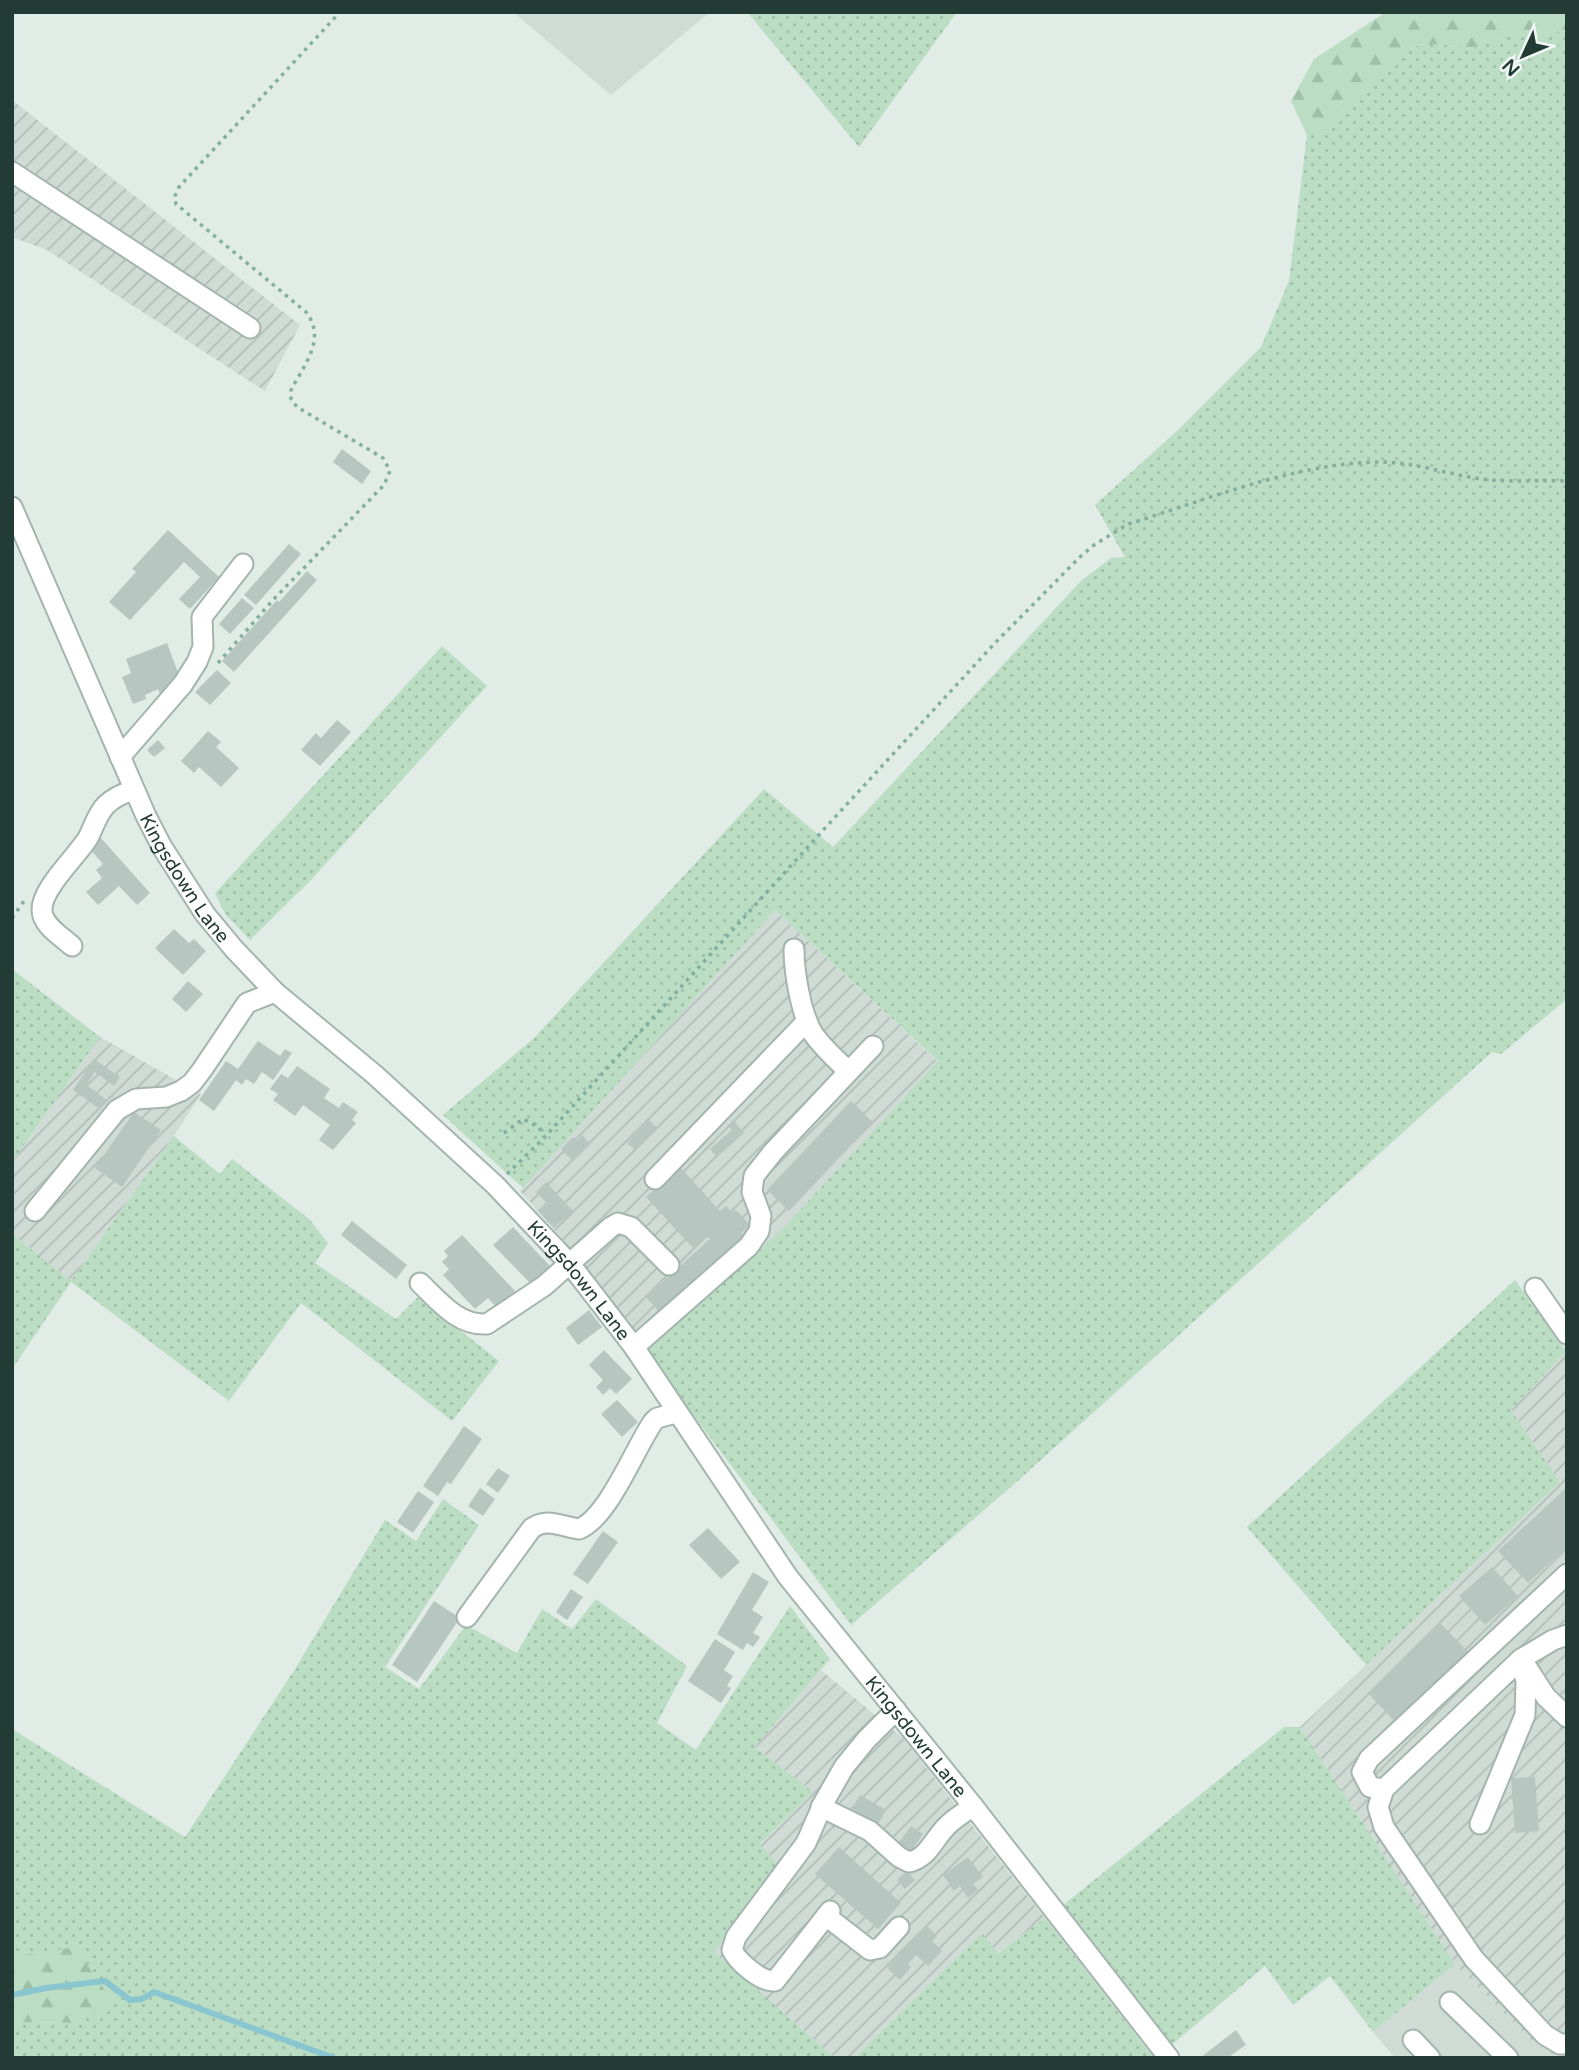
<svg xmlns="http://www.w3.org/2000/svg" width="1579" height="2070" font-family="'Varela Round',sans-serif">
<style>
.built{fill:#d0dbd6}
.industrial{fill:url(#industrial-furrows)}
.grass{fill:url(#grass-dots)}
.forest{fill:url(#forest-firs)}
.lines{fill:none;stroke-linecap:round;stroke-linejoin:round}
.stream{stroke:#8ac6d0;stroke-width:6}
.building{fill:#b7c6c0}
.minor-casing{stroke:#a4b4ae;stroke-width:23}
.path{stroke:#82afa0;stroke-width:3.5;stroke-dasharray:3.5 5;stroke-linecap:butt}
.minor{stroke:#fff;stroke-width:19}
.labels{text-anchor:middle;stroke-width:5;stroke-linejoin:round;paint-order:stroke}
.street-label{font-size:19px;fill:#223c35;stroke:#f2f8f5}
</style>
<defs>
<pattern id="industrial-furrows" width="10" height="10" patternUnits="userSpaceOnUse" patternTransform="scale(1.75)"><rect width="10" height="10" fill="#d0dbd6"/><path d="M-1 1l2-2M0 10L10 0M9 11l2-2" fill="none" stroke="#b2bdb8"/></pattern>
<pattern id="grass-dots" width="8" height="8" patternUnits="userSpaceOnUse" patternTransform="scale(1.75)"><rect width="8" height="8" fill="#bbddc3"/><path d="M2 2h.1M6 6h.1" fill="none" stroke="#a0bfa8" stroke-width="1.8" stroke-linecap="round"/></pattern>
<pattern id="forest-firs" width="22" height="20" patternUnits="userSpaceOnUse" patternTransform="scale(1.75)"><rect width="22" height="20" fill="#bbddc3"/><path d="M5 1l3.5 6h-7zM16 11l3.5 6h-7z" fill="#a0bfa8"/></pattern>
</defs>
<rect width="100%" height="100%" fill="#e1ece7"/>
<g class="built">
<path d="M513,12H710L611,95Z"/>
<path d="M1455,1964L1530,2039L1557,2058H1395L1373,2032Z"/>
</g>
<g class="industrial">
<path d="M12,100L300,325L265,391L47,250L12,237Z"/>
<path d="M775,910L938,1062L778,1234L643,1348L574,1252L520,1191Z"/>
<path d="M100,1037L201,1094L174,1136L71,1281L12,1234V1162Z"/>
<path d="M1566,1351L1567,2058H1557L1530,2039L1455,1964L1300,1727L1560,1482L1511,1410Z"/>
<path d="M821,1670L903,1738L1045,1918L997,1953L982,1933L854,2058H835L713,1952L778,1866L760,1845L813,1792L755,1747Z"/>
</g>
<g class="grass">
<path d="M747,12H957L859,147Z"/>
<path d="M1562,31L1567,32V999L1501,1054L1492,1052L1012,1486L851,1625L643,1348L778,1234L938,1061L775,910L523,1188L443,1115L534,1038L764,789L833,847L1081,581L1111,558L1125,557L1095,505L1178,430L1261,347L1289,281L1307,135L1320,134L1403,47L1440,44L1476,48L1503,36Z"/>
<path d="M442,646L487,686L312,879L250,940L225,914L215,893Z"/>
<path d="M12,969L100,1037L12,1162Z"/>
<path d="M174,1136L220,1174L232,1159L309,1219L328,1243L315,1263L396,1319L418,1297L499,1361L452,1421L301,1303L229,1401L71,1282L12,1369V1234L71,1281Z"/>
<path d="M1515,1280L1566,1351L1511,1410L1560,1482L1366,1665L1247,1527Z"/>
<path d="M443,1499L479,1525L385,1667L419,1689L466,1625L517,1653L542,1609L572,1629L596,1599L687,1666L657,1723L696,1750L790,1606L830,1659L755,1747L813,1792L760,1844L778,1865L714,1952L835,2058H12V2022L77,2023L17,1957H12V1729L185,1837L295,1669L385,1520L416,1541Z"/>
<path d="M1284,1727H1300L1455,1964L1373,2032L1330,1976L1293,2005L1265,1966L1168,2048L1062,1906Z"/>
<path d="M1045,1918L1154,2058H854L982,1933L998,1953Z"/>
</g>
<g class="forest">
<path d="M1386,12H1567V32L1561,31L1503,36L1476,48L1440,44L1403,47L1320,134L1307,135L1291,101L1314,59Z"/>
<path d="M76,1947L114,2004L77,2023L12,2022V1957Z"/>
</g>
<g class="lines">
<path class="stream" d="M12,1995L46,1988L105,1981L130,2000L142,1999L154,1992L334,2058"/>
</g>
<g class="building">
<path d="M342,449L371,471L362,484L333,462Z"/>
<path d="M168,530L219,577L190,609L179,599L200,577L184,562L130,620L109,602L136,572L132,569Z"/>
<path d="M289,544L301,554L256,605L244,595Z"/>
<path d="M307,571L317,580L234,672L222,661L277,600L279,602Z"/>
<path d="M242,598L254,608L230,634L219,624Z"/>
<path d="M167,643L180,678L171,682L174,689L160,694L158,689L145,695L146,699L133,704L122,677L131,673L126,659Z"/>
<path d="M217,670L231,683L210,705L195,692Z"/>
<path d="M337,720L351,732L320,766L301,750L316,733L321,738Z"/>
<path d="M208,731L221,742L216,747L239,768L221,787L199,767L194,773L181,761Z"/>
<path d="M158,740L165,748L154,757L147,750Z"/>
<path d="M100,837L150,893L137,905L119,886L98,905L86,892L102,878L96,870L103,864L88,847Z"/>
<path d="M174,929L189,943L194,939L206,951L183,975L155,948Z"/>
<path d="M188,981L203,994L186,1012L172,999Z"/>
<path d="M258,1041L280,1056L285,1049L292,1053L273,1080L262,1072L254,1084L246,1079L242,1085L236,1080L214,1111L199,1100L226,1061L238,1069Z"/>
<path d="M94,1059L120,1077L114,1086L95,1072L86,1085L107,1100L100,1109L73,1090Z"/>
<path d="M297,1066L330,1089L324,1098L339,1108L343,1102L358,1112L352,1120L356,1123L333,1150L319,1140L330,1125L303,1105L295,1116L273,1100L278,1094L270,1089L281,1074L288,1078Z"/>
<path d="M851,1101L873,1122L789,1211L767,1190Z"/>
<path d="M134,1112L161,1130L122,1187L95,1168Z"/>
<path d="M649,1120L657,1128L635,1150L627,1143Z"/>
<path d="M734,1121L744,1133L717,1157L710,1149L732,1130L729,1126Z"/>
<path d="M582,1135L590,1144L573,1161L561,1149L573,1137L577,1141Z"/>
<path d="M680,1167L720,1211L726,1206L732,1213L736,1210L750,1225L741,1233L746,1238L661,1314L646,1297L710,1239L706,1235L693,1248L646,1197Z"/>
<path d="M546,1182L573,1211L554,1228L539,1212L548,1204L536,1192Z"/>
<path d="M352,1221L407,1265L396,1279L341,1235Z"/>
<path d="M513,1227L550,1266L531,1284L493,1245Z"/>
<path d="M462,1235L515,1291L497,1308L488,1298L475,1309L443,1275L449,1269L442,1262L448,1256L444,1251Z"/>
<path d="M589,1310L602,1327L578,1345L566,1328Z"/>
<path d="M604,1350L632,1379L616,1394L610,1388L603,1395L596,1387L603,1380L589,1365Z"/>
<path d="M617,1400L638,1422L622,1437L601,1414Z"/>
<path d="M464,1426L482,1439L451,1484L447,1482L438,1496L423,1486Z"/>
<path d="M498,1468L510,1476L498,1493L486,1484Z"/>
<path d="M1567,1487V1547L1528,1583L1498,1551Z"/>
<path d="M480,1488L495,1499L483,1516L468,1506Z"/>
<path d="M418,1491L434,1502L413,1533L397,1522Z"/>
<path d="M708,1528L740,1562L721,1579L689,1545Z"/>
<path d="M603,1531L618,1542L588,1584L573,1574Z"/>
<path d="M1492,1567L1518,1596L1485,1625L1459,1596Z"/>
<path d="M753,1572L769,1582L752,1610L763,1617L753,1633L760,1637L753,1647L747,1643L743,1650L717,1634Z"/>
<path d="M571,1589L583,1597L567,1620L556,1612Z"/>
<path d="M434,1601L460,1618L417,1682L392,1665Z"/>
<path d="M1440,1623L1473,1657L1400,1727L1368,1693Z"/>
<path d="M715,1639L735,1652L724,1670L733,1676L727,1686L731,1688L721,1703L688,1681Z"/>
<path d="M1535,1777L1539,1831L1515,1833L1511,1778Z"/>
<path d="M860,1795L886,1810L878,1824L852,1809Z"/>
<path d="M911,1826L923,1834L908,1855L896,1846Z"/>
<path d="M839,1847L901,1903L878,1929L815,1874Z"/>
<path d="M968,1857L983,1877L973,1884L978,1890L968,1898L960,1886L954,1891L943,1875Z"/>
<path d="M907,1871L915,1880L905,1889L897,1880Z"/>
<path d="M926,1925L937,1936L932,1941L942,1951L928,1966L916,1955L908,1964L911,1967L900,1980L887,1968Z"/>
<path d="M1236,2030L1246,2045L1231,2055L1233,2058H1200Z"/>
</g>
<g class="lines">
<defs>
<g id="minor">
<path d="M12,172L250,328"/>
<path id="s1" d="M12,507L146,816L162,847L205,914L234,949L275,992L375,1075L495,1185L570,1264L634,1347L788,1577L973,1806L1169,2058"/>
<path d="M120,757L183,684L197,662L203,647L202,617L243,564"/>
<path d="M72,946C61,936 42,925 42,910C41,889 77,856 88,838C94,827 97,814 106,805C114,797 124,793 134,790"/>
<path d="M794,949C794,972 801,1016 814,1035C824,1049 837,1060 848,1071"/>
<path d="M655,1179L807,1021"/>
<path d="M35,1211L117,1110L136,1099L166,1097L181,1091L192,1083L202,1070L247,1003L275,992"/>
<path d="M420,1283C439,1301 458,1326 487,1324L544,1286L611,1227L618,1223L631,1227L669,1265"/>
<path d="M1535,1288L1567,1334"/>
<path d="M634,1347L749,1246L759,1231L761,1216L752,1192L754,1176L773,1152L873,1046"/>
<path d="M467,1617L532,1528C548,1517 562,1527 579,1529C608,1518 635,1448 653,1422L657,1418L676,1413"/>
<path d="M1567,1635L1553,1640L1521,1659L1384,1789L1378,1807L1384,1827L1474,1959L1545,2035L1560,2044H1567"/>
<path d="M1526,1666L1546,1697L1567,1717"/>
<path d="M1384,1789L1370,1787L1362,1772L1369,1759L1567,1574"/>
<path d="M821,1807L870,1831L899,1857L909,1862C928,1858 933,1840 946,1827C953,1819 964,1813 973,1806"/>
<path d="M1480,1824L1525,1715L1526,1682L1521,1659"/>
<path d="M830,1911L775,1981C761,1982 738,1962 732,1950L736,1937L806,1843L824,1802L844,1767L866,1740L896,1710"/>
<path d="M826,1916L870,1950L880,1948L899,1927"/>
<path d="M1450,2002L1508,2058"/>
<path d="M1413,2040L1430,2058"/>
</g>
</defs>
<use href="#minor" class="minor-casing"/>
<g class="path">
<path d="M218,663L273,600L384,485L390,471L383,458L297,407L291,399V390C304,365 327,339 306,312L176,204L175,196L179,187L340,12"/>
<path d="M12,918L24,901"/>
<path d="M504,1133L523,1119L539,1127L544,1137"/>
<path d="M507,1174L543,1139L826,827L995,643L1081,556L1094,545L1128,524C1206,500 1293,464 1376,462C1415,461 1453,477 1492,480C1516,482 1542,480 1567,481"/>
</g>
<use href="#minor" class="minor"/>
</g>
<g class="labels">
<g class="street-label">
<text dy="7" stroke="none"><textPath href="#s1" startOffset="410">Kingsdown Lane</textPath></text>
<text dy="7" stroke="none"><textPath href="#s1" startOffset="976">Kingsdown Lane</textPath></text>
<text dy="7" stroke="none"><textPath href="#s1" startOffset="1544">Kingsdown Lane</textPath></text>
</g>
</g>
<rect width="1579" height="2070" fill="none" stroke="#223c35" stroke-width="28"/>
<g transform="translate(1523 56) rotate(226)" stroke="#f2f8f5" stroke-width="5" paint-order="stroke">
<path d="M0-5L12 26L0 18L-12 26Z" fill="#223c35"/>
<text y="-10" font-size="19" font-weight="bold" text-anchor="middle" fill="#223c35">N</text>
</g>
</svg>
